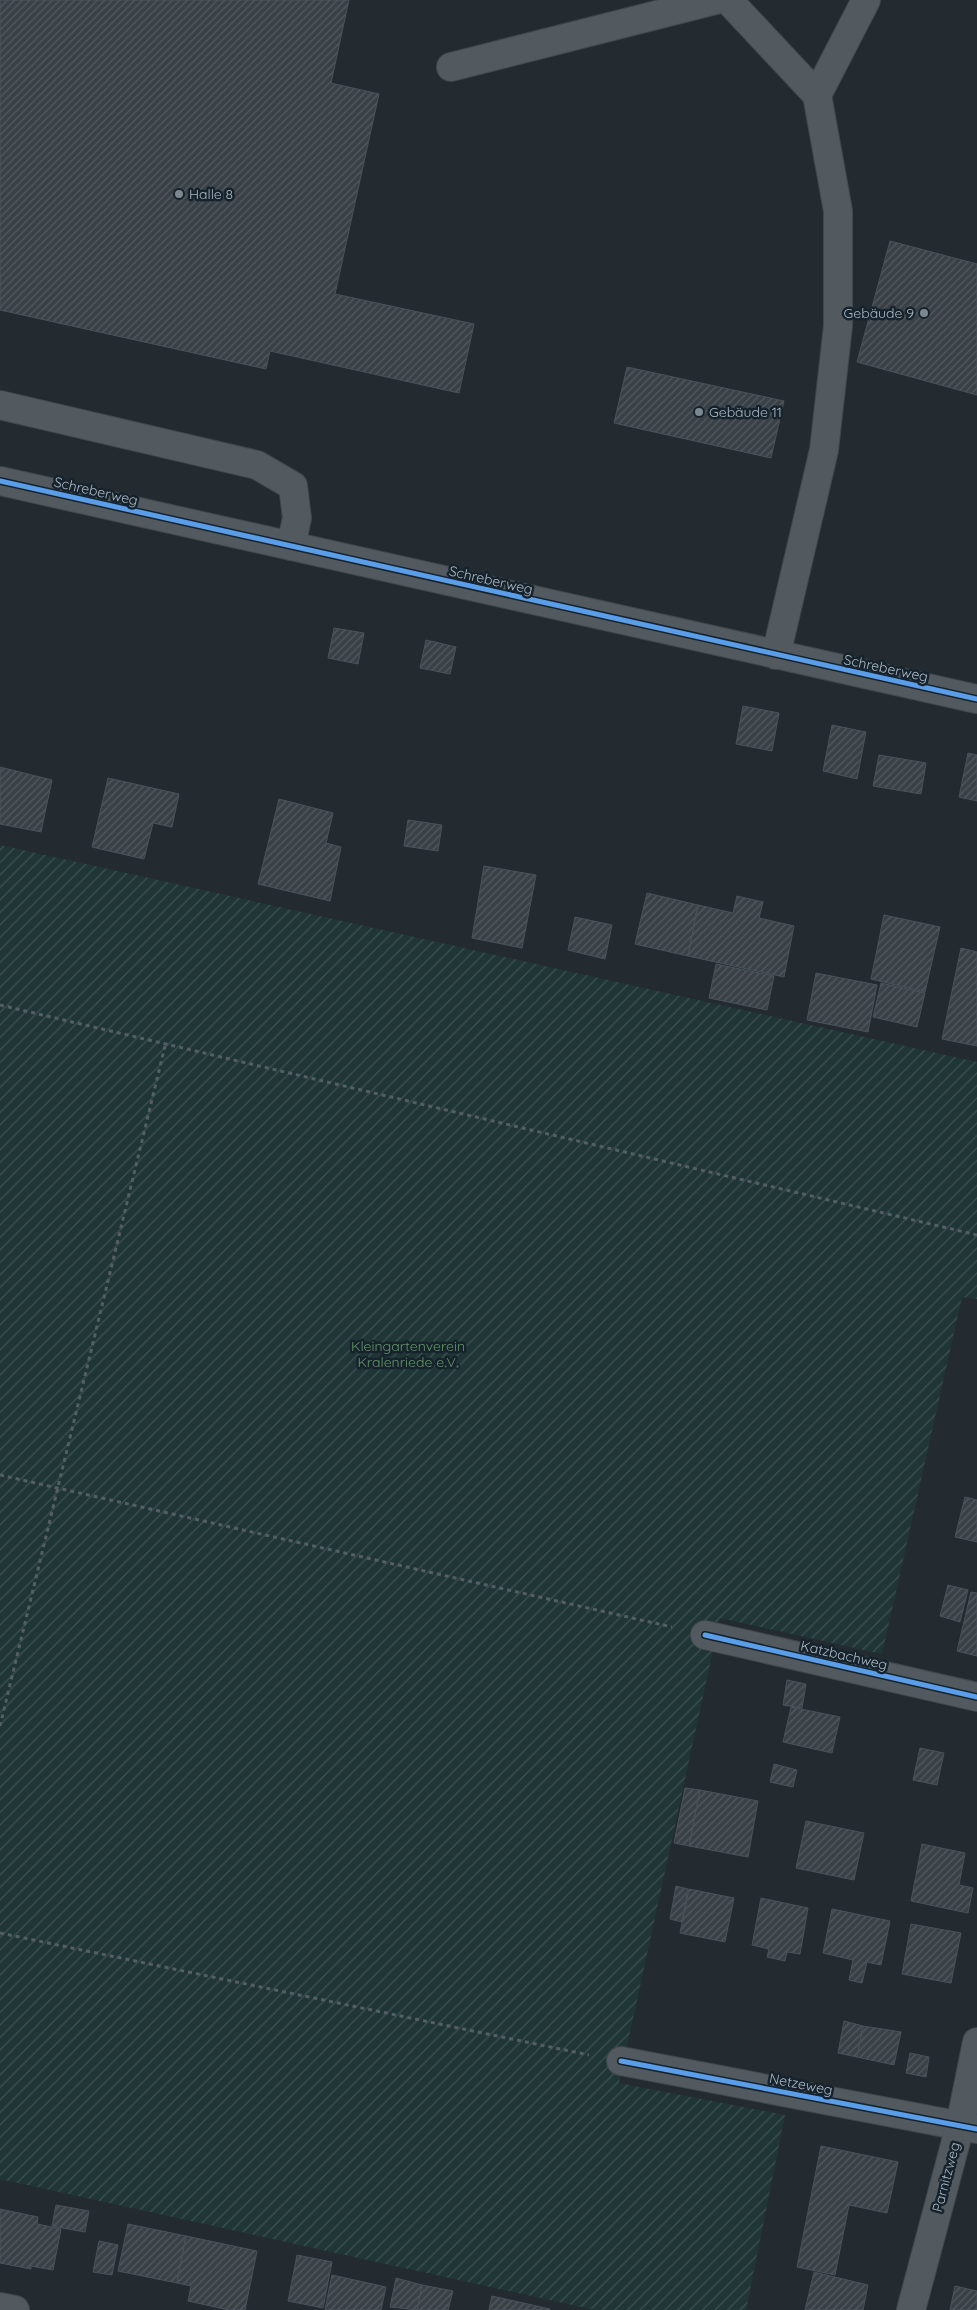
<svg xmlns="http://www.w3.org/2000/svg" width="977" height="2310" font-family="Quicksand,sans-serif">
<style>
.garden{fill:url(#garden-furrows)}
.building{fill:url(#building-hatch);stroke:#4a535a}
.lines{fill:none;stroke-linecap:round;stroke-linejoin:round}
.minor-casing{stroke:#41474c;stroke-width:30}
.path{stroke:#555e64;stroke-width:3;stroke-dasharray:4 4;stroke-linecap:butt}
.minor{stroke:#525a60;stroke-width:28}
.cycleway-casing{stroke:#17232c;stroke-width:8}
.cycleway{stroke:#5a9eea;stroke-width:5}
.poi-dot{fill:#7b8791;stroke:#17232c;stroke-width:2}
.labels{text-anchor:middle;stroke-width:5;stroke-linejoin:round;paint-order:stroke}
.poi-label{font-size:14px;fill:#aab9c5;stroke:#17232c;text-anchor:start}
.street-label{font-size:14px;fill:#aab9c5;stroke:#17232c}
.park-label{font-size:14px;fill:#619765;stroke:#17232c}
</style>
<defs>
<pattern id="garden-furrows" width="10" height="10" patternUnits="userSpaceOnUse" patternTransform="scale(1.25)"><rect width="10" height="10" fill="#203636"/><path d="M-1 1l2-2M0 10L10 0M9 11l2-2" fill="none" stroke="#3e5152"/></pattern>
<pattern id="building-hatch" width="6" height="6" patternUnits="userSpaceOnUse" patternTransform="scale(1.25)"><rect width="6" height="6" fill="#3a4146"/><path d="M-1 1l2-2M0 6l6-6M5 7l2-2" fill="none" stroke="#545a5f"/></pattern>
</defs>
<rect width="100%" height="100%" fill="#232b31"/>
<path class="garden" d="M0,845L977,1062V1299L962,1297L882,1654L720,1618L619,2083L785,2115L746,2310H595L0,2179Z"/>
<g class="building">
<path d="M0,0H349L331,83L379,94L335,294L474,324L459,393L270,351L266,369L0,310Z"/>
<path d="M890,241L977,264V395L857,362Z"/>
<path d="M627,367L784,401L771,458L614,423Z"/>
<path d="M334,628L364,633L358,664L328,658Z"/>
<path d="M426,640L456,647L450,674L420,668Z"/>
<path d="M743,706L779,713L772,751L736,744Z"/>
<path d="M832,725L866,732L857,779L823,771Z"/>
<path d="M968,753L977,755V801L959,797Z"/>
<path d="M879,755L926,763L921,794L873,786Z"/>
<path d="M0,767L52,780L41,832L0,824Z"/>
<path d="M108,778L179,794L172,827L153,823L144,859L92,847Z"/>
<path d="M279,799L333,813L326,843L341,847L330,901L258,884Z"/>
<path d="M408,820L442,825L438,851L404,846Z"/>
<path d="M484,866L536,875L522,948L472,938Z"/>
<path d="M647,893L698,905L688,956L635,944Z"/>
<path d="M737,896L763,902L759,918L794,926L784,977L688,956L698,905L733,913Z"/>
<path d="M884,915L940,927L925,992L871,979Z"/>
<path d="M575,917L612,925L605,959L568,950Z"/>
<path d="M961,948L977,952V1046L942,1039Z"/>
<path d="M716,964L774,976L767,1010L709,998Z"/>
<path d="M816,973L877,985L868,1032L807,1020Z"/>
<path d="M881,983L925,993L917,1027L873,1017Z"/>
<path d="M965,1497L977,1500V1542L955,1537Z"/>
<path d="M948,1585L968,1590L960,1622L940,1616Z"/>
<path d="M971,1592L977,1593V1656L957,1651Z"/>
<path d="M787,1680L806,1684L802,1708L783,1705Z"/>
<path d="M791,1707L840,1717L832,1753L783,1742Z"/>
<path d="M920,1748L944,1753L937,1785L913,1780Z"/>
<path d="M774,1764L797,1770L793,1787L770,1782Z"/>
<path d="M685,1788L700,1790L689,1846L674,1843Z"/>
<path d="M700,1790L758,1801L748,1857L689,1846Z"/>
<path d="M806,1821L864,1833L854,1880L796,1868Z"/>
<path d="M922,1844L965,1853L959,1885L973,1888L968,1913L911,1901Z"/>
<path d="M676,1886L688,1889L682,1922L670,1919Z"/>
<path d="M689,1889L734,1898L725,1942L680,1933Z"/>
<path d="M761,1898L808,1908L800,1954L787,1952L785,1961L767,1957L769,1949L752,1945Z"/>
<path d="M832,1909L890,1921L881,1965L867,1962L862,1983L849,1980L853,1960L823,1953Z"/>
<path d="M911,1924L961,1933L951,1983L902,1974Z"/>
<path d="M844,2021L863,2026L857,2057L838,2053Z"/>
<path d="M863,2026L901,2032L894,2065L857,2057Z"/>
<path d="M910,2053L929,2057L926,2077L906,2073Z"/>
<path d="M821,2146L898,2162L887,2213L849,2205L835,2275L797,2267Z"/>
<path d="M56,2205L89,2211L85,2232L52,2226Z"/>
<path d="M0,2209L38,2217L37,2224L61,2229L53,2270L31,2266V2269L0,2263Z"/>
<path d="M128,2224L186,2236L177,2283L118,2271Z"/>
<path d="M186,2236L257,2251L245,2310H229L188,2301L191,2286L177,2283Z"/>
<path d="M99,2241L118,2245L112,2275L93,2272Z"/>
<path d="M297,2255L332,2262L323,2308L288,2301Z"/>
<path d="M814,2272L868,2285L863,2310H805Z"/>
<path d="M332,2275L386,2287L381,2310H325Z"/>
<path d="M396,2278L422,2285L417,2310L390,2307Z"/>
<path d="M422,2285L453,2291L448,2310H417Z"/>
<path d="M955,2286L977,2291V2310H950Z"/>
<path d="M492,2296L550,2309V2310H489Z"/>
</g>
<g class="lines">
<defs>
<g id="minor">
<path d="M728,0L817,95L838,211V326L824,450L776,655"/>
<path d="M451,67L716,0"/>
<path d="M817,95L866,0"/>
<path d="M0,405L257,465L293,486L297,518L291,546"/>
<path d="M0,481L977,699"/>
<path d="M705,1635L977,1697"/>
<path d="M621,2061L977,2129"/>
<path d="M0,2307L15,2310"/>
<path d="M911,2310L960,2126L977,2042"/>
</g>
</defs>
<use href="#minor" class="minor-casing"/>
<g class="path">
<path d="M0,1005L977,1235"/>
<path d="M0,1475L672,1627"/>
<path d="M0,1726L165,1046"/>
<path d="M0,1933L589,2055"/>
</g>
<use href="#minor" class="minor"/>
<defs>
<g id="cycleway">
<path d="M0,481L977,699"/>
<path d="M705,1635L977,1697"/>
<path d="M621,2061L977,2129"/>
</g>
</defs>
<use href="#cycleway" class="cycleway-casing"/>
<use href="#cycleway" class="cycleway"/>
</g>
<g class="poi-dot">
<circle cx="179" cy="194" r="5"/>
<circle cx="924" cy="313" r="5"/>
<circle cx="699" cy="412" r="5"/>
</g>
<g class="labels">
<g class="poi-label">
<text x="189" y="199">Halle 8</text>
<text x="914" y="318" text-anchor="end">Gebäude 9</text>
<text x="709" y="417">Gebäude 11</text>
</g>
<g class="street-label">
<text transform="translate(96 491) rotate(13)" y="5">Schreberweg</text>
<text transform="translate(491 580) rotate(13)" y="5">Schreberweg</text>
<text transform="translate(886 668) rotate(12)" y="5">Schreberweg</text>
<text transform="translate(844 1655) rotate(13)" y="5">Katzbachweg</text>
<text transform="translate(801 2084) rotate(11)" y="5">Netzeweg</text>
<text transform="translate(946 2177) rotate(-75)" y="5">Parnitzweg</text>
</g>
<g class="park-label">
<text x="408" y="1351">Kleingartenverein<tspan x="408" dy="16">Kralenriede e.V.</tspan></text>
</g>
</g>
</svg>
